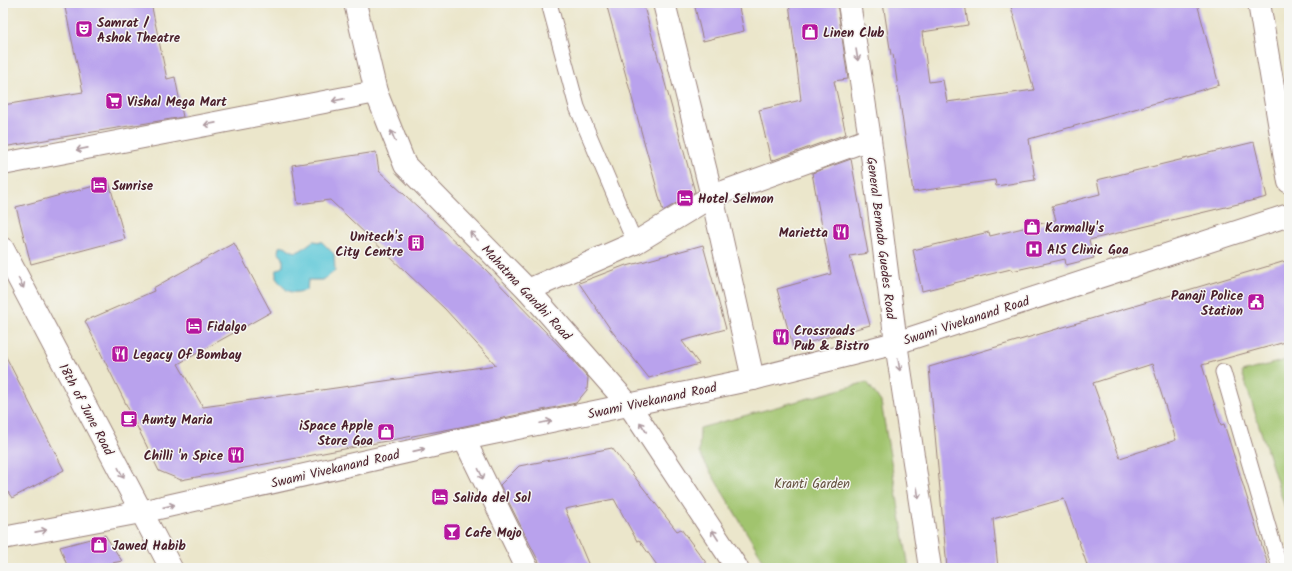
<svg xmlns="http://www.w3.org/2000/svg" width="1292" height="571" font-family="Kalam,sans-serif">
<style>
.green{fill:#a1c46e;stroke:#76724c}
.water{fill:#5dc8d8;stroke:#547482}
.building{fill:#b9a2ed;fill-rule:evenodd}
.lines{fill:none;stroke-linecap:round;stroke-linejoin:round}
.service-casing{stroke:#9a827b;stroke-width:17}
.minor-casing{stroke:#9a827b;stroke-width:24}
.tertiary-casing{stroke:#9a827b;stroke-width:24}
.secondary-casing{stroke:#9a827b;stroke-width:24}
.service{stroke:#fff;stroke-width:15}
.minor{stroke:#fff;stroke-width:22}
.tertiary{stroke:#fff;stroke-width:22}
.secondary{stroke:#fff;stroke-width:22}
.oneway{stroke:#ae9aa0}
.labels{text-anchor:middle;stroke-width:3;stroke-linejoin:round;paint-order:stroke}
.poi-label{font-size:13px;font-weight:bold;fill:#4a1f2b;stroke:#f6f6f2;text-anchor:start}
.street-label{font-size:13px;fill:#4a1f2b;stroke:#f6f6f2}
.park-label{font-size:13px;fill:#64513f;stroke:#f6f6f2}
</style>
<rect width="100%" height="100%" fill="#f6f6f2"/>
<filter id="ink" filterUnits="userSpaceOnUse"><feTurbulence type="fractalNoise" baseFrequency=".025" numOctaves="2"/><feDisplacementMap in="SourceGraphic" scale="8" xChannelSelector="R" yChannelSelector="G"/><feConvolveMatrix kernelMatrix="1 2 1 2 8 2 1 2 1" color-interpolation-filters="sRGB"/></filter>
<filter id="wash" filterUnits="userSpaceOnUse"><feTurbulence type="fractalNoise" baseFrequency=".012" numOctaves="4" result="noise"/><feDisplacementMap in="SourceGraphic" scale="16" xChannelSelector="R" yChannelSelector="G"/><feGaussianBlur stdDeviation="0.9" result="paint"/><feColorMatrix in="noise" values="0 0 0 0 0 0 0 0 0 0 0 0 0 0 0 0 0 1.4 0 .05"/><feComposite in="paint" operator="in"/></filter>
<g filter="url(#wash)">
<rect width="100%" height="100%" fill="#ebe6cb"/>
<g class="green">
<path d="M1289,359V520L1242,372Z"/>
<path d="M867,382L881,402L909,568H768L699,453L700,428Z"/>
</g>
<path class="water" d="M313,241L322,242L334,254L335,271L323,280H308L307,290C289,295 287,292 276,278V271L283,266V258L278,252L279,247L285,246C298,257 300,250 313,241Z"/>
<g id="blocks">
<g class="building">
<path d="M64,3H151L167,79L175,77L183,117L3,147V105L83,92Z"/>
<path d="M606,3H643L695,192L663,211Z"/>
<path d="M694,3H738L744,31L703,41Z"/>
<path d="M789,3H837L848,79L834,81L846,134L771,161L759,110L801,100Z"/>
<path d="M883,3H965L968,25L922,32L929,82L943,80L947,102L1034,90L1010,3H1197L1219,85L1029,139L1035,180L996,186L995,180L913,192L893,54L891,55Z"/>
<path d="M1254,142L1267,197L1089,240L1094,258L1066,265L1065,259L1012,271L1011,269L922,291L913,250L989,232L990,236L1056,220L1052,206L1100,194L1097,180Z"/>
<path d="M376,152L379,171L485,269L568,355L588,377L587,390L576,403L455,428L181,480L159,471L85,321L154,291L153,288L234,243L271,312L178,364L203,407L496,365L445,309L330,200L298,204L292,165Z"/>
<path d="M851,159L868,253L850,256L870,325L793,347L777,289L831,274L812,173Z"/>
<path d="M109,182L125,239L31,264L16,207Z"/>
<path d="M703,245L726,329L682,341L699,364L649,378L611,330L579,283L626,265L627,266Z"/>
<path d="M1289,260V341L1202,365L1221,425L1224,424L1269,568H1088L1064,499L993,519L998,568H947L929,367ZM1152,364L1176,440L1120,458L1093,383Z"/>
<path d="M3,351L64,470L12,498L3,485Z"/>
<path d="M612,448L677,531L681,529L710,568H659L639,540L637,541L614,499L565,509L590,568H542L500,485L519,466Z"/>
<path d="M105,535L122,561L88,568H68L60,547Z"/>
</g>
</g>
</g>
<g filter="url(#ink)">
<use href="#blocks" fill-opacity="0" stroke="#9a827b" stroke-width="1"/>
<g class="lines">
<defs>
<g id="service">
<path d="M549,3L577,107L635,243"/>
<path d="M1223,372L1280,568"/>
</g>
<g id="minor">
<path d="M664,3L712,196L753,379"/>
<path d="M1259,3L1289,182"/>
<path d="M3,164L376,92"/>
<path d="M528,290L635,243L712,196L870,139"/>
<path d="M464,439L527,568"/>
</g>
<g id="tertiary">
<path d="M849,3L870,139L896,343L930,568"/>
<path d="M3,538L141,512L464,439L753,379L896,343L1289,215"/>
</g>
<g id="secondary">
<path d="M355,3L376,92L405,165L528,290L629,405L737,568"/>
<path d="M3,249L171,568"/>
</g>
</defs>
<use href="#service" class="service-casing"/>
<use href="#minor" class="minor-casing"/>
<use href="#tertiary" class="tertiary-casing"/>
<use href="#secondary" class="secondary-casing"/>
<use href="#service" class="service"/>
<use href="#minor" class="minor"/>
<use href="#tertiary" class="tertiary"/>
<use href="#secondary" class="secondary"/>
</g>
<defs><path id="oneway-shaft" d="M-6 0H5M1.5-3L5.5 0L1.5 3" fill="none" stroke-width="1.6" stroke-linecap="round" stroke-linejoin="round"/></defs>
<g class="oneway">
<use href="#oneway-shaft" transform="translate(857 55) rotate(81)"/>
<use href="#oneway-shaft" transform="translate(338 100) rotate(169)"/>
<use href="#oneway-shaft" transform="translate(210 124) rotate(169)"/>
<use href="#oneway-shaft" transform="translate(393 136) rotate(-112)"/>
<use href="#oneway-shaft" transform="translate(82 149) rotate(169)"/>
<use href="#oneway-shaft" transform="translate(474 236) rotate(-135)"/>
<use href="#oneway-shaft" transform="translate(21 283) rotate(62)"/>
<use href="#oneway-shaft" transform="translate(899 365) rotate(81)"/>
<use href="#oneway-shaft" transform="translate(546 422) rotate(-12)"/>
<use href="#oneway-shaft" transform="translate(643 427) rotate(-123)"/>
<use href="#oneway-shaft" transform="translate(419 450) rotate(-13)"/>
<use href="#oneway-shaft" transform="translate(121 473) rotate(62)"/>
<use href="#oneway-shaft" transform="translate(481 474) rotate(64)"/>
<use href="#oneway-shaft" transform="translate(918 493) rotate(81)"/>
<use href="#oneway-shaft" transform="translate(169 506) rotate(-13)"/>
<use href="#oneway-shaft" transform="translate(41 531) rotate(-11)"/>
<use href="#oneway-shaft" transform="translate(715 535) rotate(-123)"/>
</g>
</g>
<defs>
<symbol id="theatre-square" viewBox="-11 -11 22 22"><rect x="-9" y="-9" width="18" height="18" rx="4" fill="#b5179e" stroke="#f6f6f2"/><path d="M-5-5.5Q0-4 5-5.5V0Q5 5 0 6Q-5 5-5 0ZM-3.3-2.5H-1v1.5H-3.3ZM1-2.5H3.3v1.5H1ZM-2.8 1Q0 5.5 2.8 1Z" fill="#fff"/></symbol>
<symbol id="shop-square" viewBox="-11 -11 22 22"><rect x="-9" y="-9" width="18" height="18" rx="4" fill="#b5179e" stroke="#f6f6f2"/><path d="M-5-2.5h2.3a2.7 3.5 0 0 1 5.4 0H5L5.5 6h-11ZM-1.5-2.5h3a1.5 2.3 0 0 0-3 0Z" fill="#fff"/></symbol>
<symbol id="supermarket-square" viewBox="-11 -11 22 22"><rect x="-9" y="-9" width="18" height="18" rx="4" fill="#b5179e" stroke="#f6f6f2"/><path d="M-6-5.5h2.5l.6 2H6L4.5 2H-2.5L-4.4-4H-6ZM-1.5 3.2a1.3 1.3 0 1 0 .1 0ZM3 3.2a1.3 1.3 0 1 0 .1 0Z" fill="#fff"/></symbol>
<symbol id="hotel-square" viewBox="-11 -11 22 22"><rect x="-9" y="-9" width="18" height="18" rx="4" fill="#b5179e" stroke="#f6f6f2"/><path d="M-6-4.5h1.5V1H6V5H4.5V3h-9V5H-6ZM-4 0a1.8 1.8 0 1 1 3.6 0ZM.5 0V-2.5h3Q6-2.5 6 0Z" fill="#fff"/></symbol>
<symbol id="restaurant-square" viewBox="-11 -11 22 22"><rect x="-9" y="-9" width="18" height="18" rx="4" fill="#b5179e" stroke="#f6f6f2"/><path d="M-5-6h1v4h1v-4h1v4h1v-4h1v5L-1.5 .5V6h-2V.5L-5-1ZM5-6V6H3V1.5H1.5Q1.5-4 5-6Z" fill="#fff"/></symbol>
<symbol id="building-square" viewBox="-11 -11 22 22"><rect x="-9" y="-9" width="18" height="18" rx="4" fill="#b5179e" stroke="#f6f6f2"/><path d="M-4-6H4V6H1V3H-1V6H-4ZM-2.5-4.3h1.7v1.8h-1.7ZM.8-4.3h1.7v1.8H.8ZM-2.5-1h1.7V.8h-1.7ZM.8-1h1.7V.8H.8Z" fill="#fff"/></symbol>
<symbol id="hospital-square" viewBox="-11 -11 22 22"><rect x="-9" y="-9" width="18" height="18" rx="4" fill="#b5179e" stroke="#f6f6f2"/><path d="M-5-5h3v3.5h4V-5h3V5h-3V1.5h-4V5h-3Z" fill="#fff"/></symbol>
<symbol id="civic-square" viewBox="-11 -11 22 22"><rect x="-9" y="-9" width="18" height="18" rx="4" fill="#b5179e" stroke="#f6f6f2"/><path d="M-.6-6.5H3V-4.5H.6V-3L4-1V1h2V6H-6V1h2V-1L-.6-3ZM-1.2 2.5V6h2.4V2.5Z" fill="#fff"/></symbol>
<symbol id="cafe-square" viewBox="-11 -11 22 22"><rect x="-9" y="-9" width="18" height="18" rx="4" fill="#b5179e" stroke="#f6f6f2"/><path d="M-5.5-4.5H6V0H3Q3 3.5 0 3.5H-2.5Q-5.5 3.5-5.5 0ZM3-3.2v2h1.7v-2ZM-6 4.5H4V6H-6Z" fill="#fff"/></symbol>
<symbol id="bar-square" viewBox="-11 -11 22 22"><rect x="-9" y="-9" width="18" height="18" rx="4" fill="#b5179e" stroke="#f6f6f2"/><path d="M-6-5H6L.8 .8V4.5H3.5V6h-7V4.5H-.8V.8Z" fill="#fff"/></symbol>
</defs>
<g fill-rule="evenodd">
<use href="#theatre-square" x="74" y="19" width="20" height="20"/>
<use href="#shop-square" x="800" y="22" width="20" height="20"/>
<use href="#supermarket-square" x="104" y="91" width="20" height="20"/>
<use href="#hotel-square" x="89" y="175" width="20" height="20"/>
<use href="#hotel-square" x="675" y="188" width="20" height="20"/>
<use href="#shop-square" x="1022" y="217" width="20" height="20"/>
<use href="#restaurant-square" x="831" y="222" width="20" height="20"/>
<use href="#building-square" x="406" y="233" width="20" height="20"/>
<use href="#hospital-square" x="1024" y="239" width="20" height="20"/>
<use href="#civic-square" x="1246" y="292" width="20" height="20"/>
<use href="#hotel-square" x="184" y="316" width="20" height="20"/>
<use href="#restaurant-square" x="771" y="327" width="20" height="20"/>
<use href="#restaurant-square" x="110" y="344" width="20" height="20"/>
<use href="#cafe-square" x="119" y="409" width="20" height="20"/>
<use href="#shop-square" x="376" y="422" width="20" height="20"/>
<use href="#restaurant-square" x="226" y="445" width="20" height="20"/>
<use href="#hotel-square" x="430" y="487" width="20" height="20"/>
<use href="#bar-square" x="442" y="522" width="20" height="20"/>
<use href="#shop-square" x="89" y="535" width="20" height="20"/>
</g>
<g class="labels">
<g class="poi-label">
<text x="97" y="27">Samrat /<tspan x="97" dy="15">Ashok Theatre</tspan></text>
<text x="823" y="37">Linen Club</text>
<text x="127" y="106">Vishal Mega Mart</text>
<text x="112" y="190">Sunrise</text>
<text x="698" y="203">Hotel Selmon</text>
<text x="1045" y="232">Karmally's</text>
<text x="828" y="237" text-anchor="end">Marietta</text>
<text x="403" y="241" text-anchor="end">Unitech's<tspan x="403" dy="15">City Centre</tspan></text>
<text x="1047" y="254">AIS Clinic Goa</text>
<text x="1243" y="300" text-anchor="end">Panaji Police<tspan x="1243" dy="15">Station</tspan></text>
<text x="207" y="331">Fidalgo</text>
<text x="794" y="335">Crossroads<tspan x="794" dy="15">Pub &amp; Bistro</tspan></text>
<text x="133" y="359">Legacy Of Bombay</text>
<text x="142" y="424">Aunty Maria</text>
<text x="373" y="430" text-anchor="end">iSpace Apple<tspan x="373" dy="15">Store Goa</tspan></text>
<text x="223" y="460" text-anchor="end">Chilli 'n Spice</text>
<text x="453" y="502">Salida del Sol</text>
<text x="465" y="537">Cafe Mojo</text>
<text x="112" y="550">Jawed Habib</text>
</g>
<g class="street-label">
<text transform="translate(882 238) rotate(83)" y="5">General Bernado Guedes Road</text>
<text transform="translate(527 292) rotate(47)" y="5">Mahatma Gandhi Road</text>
<text transform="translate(966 320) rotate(-18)" y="5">Swami Vivekanand Road</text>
<text transform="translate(652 400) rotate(-12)" y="5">Swami Vivekanand Road</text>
<text transform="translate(87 409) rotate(62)" y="5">18th of June Road</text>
<text transform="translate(335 468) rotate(-13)" y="5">Swami Vivekanand Road</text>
</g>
<g class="park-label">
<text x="812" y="488">Kranti Garden</text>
</g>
</g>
<rect width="1292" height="571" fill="none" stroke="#f6f6f2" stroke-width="16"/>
</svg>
